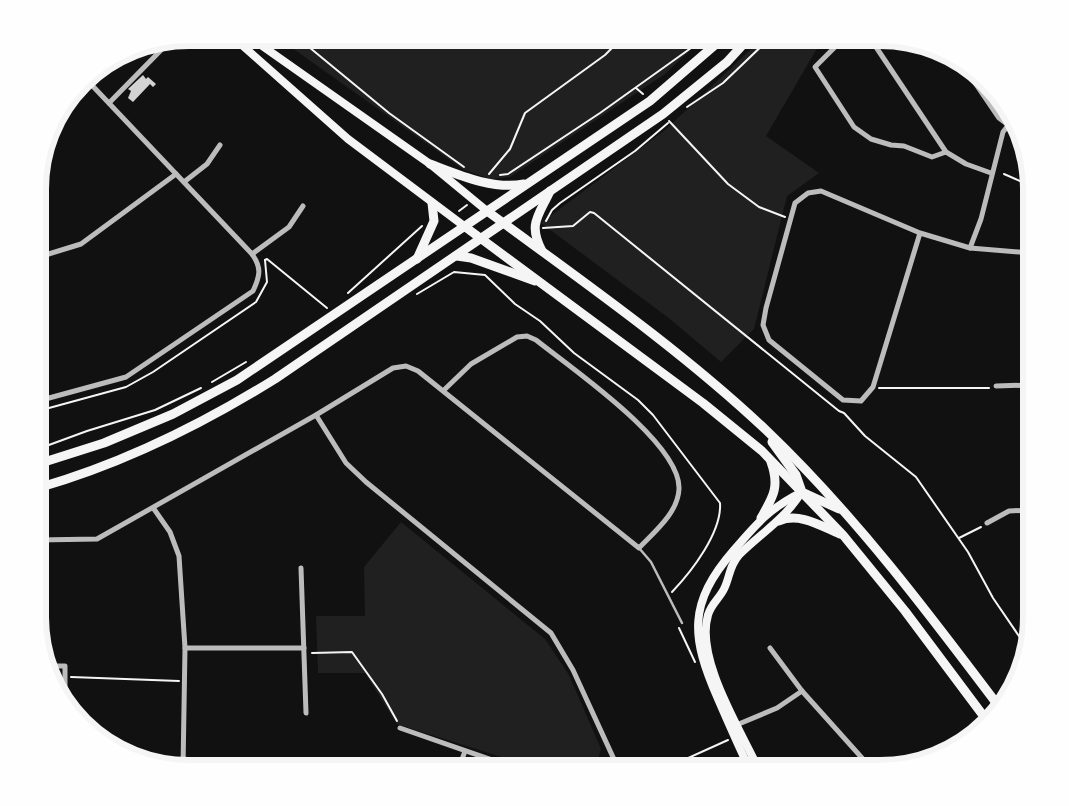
<svg xmlns="http://www.w3.org/2000/svg" width="1069" height="806" font-family="'Archivo Narrow',sans-serif">
<style>
.green{fill:#202020}
.building{fill:#d3d3d3}
.lines{fill:none;stroke-linecap:round;stroke-linejoin:round}
.path{stroke:#f5f5f5;stroke-width:2}
.service{stroke:#bcbcbc;stroke-width:2.5}
.minor{stroke:#bcbcbc;stroke-width:5}
.secondary{stroke:#f5f5f5;stroke-width:8}
.trunk{stroke:#f5f5f5;stroke-width:9}
.rim{fill:none;stroke:#f5f5f5;stroke-width:6}
</style>
<rect width="100%" height="100%" fill="#111"/>
<g class="green">
<path d="M278,38H703L665,74L510,177L491,179L464,170Z"/>
<path d="M763,38H823L766,136L819,173L787,196L754,329L721,362L670,319L541,223L665,130Z"/>
<path d="M1030,184L1031,203L1029,204L1025,203L1020,192Z"/>
<path d="M401,522L545,639L569,675L601,749L598,759L571,768H536L397,724L365,673H318L316,616H365L364,567Z"/>
</g>
<path class="building" d="M143,75L146,79L148,77L156,84L153,87L150,84L133,102L128,98L131,91L128,89Z"/>
<g class="lines">
<g class="path">
<path d="M298,38L389,113L464,167"/>
<path d="M636,88L643,94"/>
<path d="M687,107L723,83L770,38"/>
<path d="M669,121L728,184L759,207L785,217"/>
<path d="M489,174L510,149L525,113L605,55L622,38"/>
<path d="M1004,174L1020,181L1024,185"/>
<path d="M500,175L508,174L600,113L705,38"/>
<path d="M459,211L467,205"/>
<path d="M546,221L552,210L560,203L635,151L668,123"/>
<path d="M543,228L573,226L590,212L594,213L839,411L844,413L865,436L916,477L968,552L993,598L1021,639L1027,644"/>
<path d="M265,260L267,259L327,308"/>
<path d="M348,293L422,226"/>
<path d="M417,294L454,272L485,275L515,304L540,321L574,353L638,400L653,415L720,503C722,532 692,571 672,592"/>
<path d="M212,382L246,362"/>
<path d="M879,388H989"/>
<path d="M38,411L126,387L153,372L256,302L267,282L265,260"/>
<path d="M38,449L87,431L155,410L201,388"/>
<path d="M959,538L981,527"/>
<path d="M679,628L695,662"/>
<path d="M312,653L352,652L382,694L397,721"/>
<path d="M71,677L179,681"/>
<path d="M666,768L728,740"/>
</g>
<path class="service" d="M639,548L651,562L682,623"/>
<g class="minor">
<path d="M844,38L815,67L854,127L871,139L891,145L904,146L932,157L946,152"/>
<path d="M870,38L946,152L966,164L991,173"/>
<path d="M963,65L999,118L1007,124"/>
<path d="M109,103L167,44"/>
<path d="M184,182L207,164L220,145"/>
<path d="M920,233L873,387L861,401L843,400L769,340L763,325L766,308L795,203L808,193L821,191L920,233L970,248L1031,253"/>
<path d="M970,248L981,219L1003,132L1013,119"/>
<path d="M252,254L289,227L303,206"/>
<path d="M39,257L81,244L176,174"/>
<path d="M996,386L1031,385"/>
<path d="M38,401L126,377L253,291C260,276 262,268 252,254L86,79"/>
<path d="M316,415L346,463L366,482L551,633L573,670L618,768"/>
<path d="M154,509L170,532L179,556L185,648L183,768"/>
<path d="M987,523L1009,511L1031,510"/>
<path d="M38,540L97,539L316,415L393,368L406,366L418,371L639,548C654,532 678,513 679,489C681,443 571,368 536,340L527,336L517,337L471,364L443,391"/>
<path d="M301,568L306,713"/>
<path d="M185,648H304"/>
<path d="M770,648L802,691L871,768"/>
<path d="M48,666H65V689H57"/>
<path d="M734,726L777,708L802,691"/>
<path d="M400,728L515,768"/>
<path d="M459,768L465,751"/>
<path d="M592,768L614,759"/>
</g>
<g class="secondary">
<path d="M234,38L348,139L464,226"/>
<path d="M251,38L430,164L487,211"/>
<path d="M749,768C738,745 728,722 718,699C691,637 687,604 734,550C756,524 771,507 802,492"/>
<path d="M758,768C740,729 695,658 708,615C711,604 719,599 724,589C730,577 729,566 739,555C760,534 785,519 801,493"/>
</g>
<g class="trunk">
<path d="M430,164C459,175 493,190 524,184"/>
<path d="M487,211C582,281 680,349 766,430C854,514 927,611 1000,708"/>
<path d="M464,226L703,403L762,451L843,535L905,611L988,722"/>
<path d="M542,251C528,224 538,217 550,191"/>
<path d="M457,256L471,258L535,281"/>
<path d="M417,259L434,221L432,203"/>
<path d="M772,442L796,475L802,492L839,509"/>
<path d="M38,464L104,443L173,414L237,380L650,101L723,38"/>
<path d="M38,488C122,464 201,425 275,379L663,114L727,62L749,38"/>
<path d="M761,518C773,497 780,487 771,462"/>
<path d="M779,521C799,512 821,526 840,534"/>
</g>
</g>
<path d="M0 0H1069V806H0ZM189 46H880A143 143 0 0 1 1023 189V617A143 143 0 0 1 880 760H189A143 143 0 0 1 46 617V189A143 143 0 0 1 189 46Z" fill="#fefefe" fill-rule="evenodd"/>
<path class="rim" d="M189 46H880A143 143 0 0 1 1023 189V617A143 143 0 0 1 880 760H189A143 143 0 0 1 46 617V189A143 143 0 0 1 189 46Z"/>
</svg>
